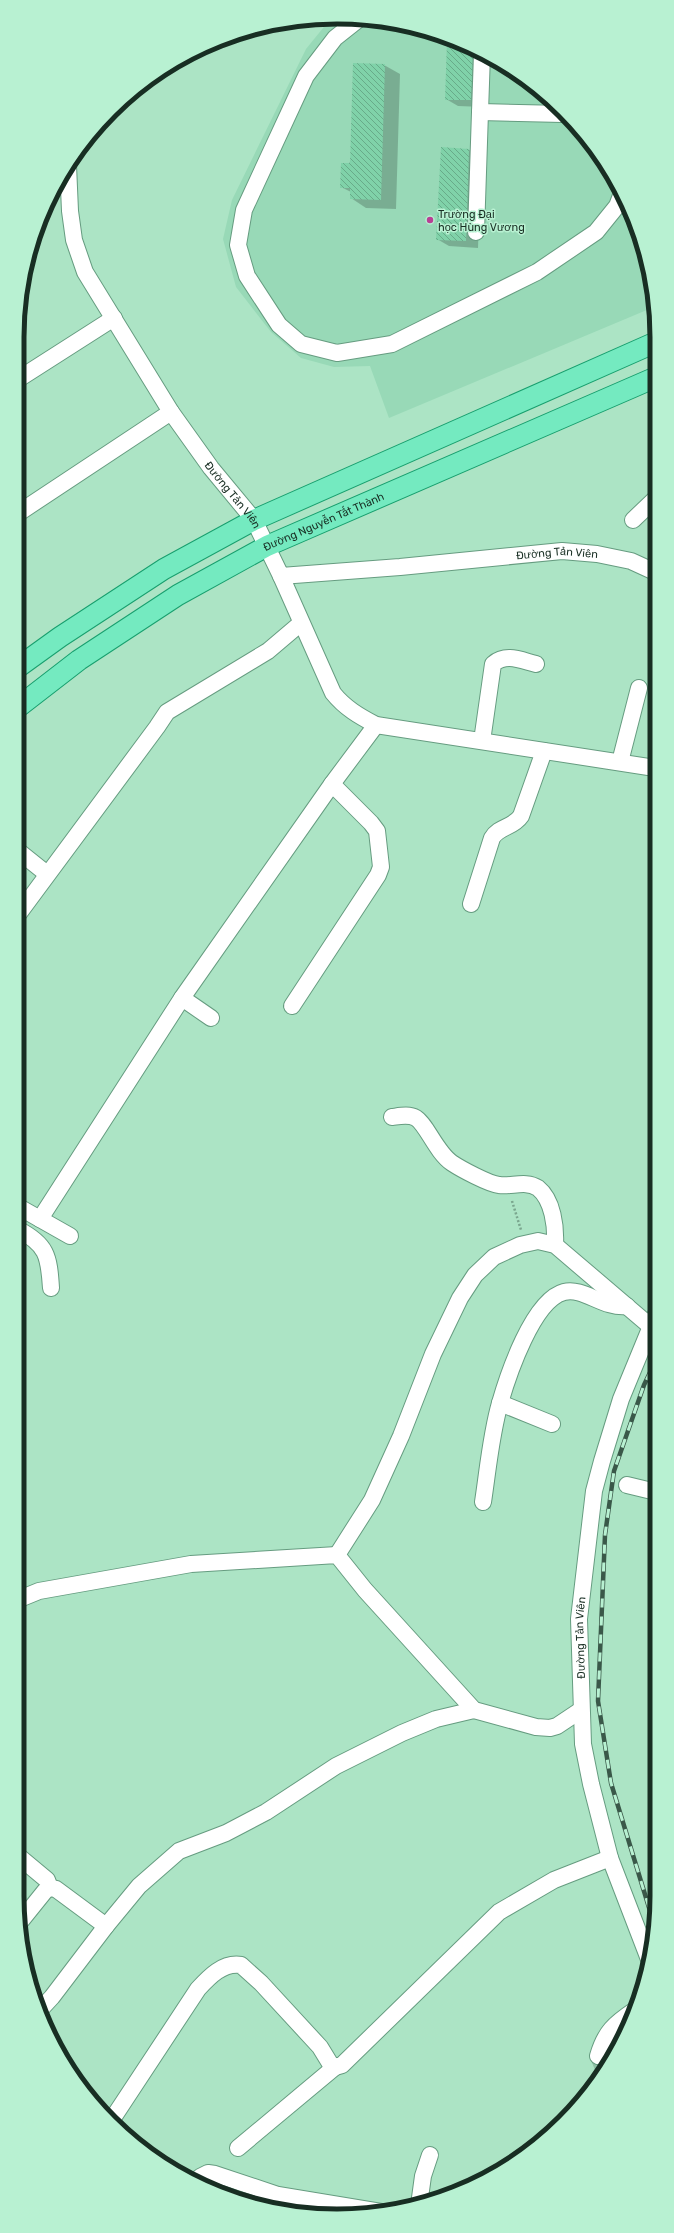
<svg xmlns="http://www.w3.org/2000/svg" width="674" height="2233" font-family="Rubik,sans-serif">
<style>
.built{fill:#98d9b7}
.shadow{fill:#0003}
.building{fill:url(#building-back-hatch)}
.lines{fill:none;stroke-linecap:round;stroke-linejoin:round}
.minor-tunnel{stroke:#8ec0a5;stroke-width:16;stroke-dasharray:16 8;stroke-linecap:butt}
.minor-casing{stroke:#669c80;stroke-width:18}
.major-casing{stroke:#189f6e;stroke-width:22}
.path{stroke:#7aa68e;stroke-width:2.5;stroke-dasharray:2 2;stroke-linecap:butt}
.minor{stroke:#fff;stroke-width:16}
.major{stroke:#74eac0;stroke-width:20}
.rail-casing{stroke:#3a5849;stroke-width:4.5}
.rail{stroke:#b8f1d2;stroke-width:3;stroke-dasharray:9;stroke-linecap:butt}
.poi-dot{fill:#b84095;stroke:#b8f1d2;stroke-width:1.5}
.labels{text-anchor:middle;stroke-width:3;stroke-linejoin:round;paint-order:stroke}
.poi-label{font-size:11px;fill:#182e23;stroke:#b8f1d2;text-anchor:start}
.street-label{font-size:11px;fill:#182e23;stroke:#b8f1d2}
.rim{fill:none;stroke:#182e23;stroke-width:5}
</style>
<defs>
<pattern id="building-back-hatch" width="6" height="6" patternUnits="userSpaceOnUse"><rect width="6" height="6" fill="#80d2a9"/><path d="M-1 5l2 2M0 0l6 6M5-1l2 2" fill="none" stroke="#68ab89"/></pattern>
</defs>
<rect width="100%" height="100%" fill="#ace4c5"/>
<path class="built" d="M332,17L400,23L497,60L577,126L624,196L654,295V307L389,418L370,366L334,367L301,358L271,332L236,287L223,239L232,200L306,49Z"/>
<g class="shadow">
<path d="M448,41L487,56L483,107L458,106L446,99Z"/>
<path d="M384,65L400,74L396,209L366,208L351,198V192L341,187Z"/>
<path d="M469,150L481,157L478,248L449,246L437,239Z"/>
</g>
<g class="building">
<path d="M447,41L473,51L471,100H445Z"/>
<path d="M353,63L385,64L381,200L350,199V188H340L341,163H350Z"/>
<path d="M441,147L469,149L466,241L436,240Z"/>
</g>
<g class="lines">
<path class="minor-tunnel" d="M598,2056L604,2071"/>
<defs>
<g id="minor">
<path d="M359,19L335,38L306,76L244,210L238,245L247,276L279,325L301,344L337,353L392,344L537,272L596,232L617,206L622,193"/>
<path d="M482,54L480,112L563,114"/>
<path id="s1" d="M68,165L70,211L74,240L85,272L171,412L211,468L254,520L281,576L400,567L562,551L597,554L631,561L655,572"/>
<path d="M476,232L480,112"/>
<path d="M17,380L114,318"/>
<path d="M17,514L171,412"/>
<path d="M633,520L655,499"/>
<path d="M281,576L333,693C345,708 359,716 376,725L655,768"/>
<path d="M482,741L493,664C506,653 520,660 536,664"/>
<path d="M620,762L639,688"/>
<path d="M17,850L47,874"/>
<path d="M471,904L492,838C499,826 513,828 521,816L544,751"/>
<path d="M17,916L157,727L167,712L268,651L301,623"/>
<path d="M182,998L211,1018"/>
<path d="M292,1006L378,875L381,867L377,831L371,823L332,784"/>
<path d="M392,1117C400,1116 409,1114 416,1118C427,1125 436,1152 452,1163C461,1169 489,1184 499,1185C511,1187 526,1180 538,1188C553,1200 556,1227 555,1245"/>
<path d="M17,1206L70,1236"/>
<path d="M40,1219L182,998L332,784L376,725"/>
<path d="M17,1229C47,1244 49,1256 51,1288"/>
<path d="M500,1403L552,1424"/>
<path d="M627,1485L656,1492"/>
<path d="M483,1502C488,1469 491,1434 500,1403C508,1375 533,1300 564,1292C584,1287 603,1309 627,1306"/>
<path d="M337,1555L372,1500L401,1436L433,1354L460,1298L475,1275L494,1257L520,1245L538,1241L555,1245L650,1326"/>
<path d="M17,1600L39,1591L191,1564L337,1555L365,1590L474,1710L536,1727L550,1728L557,1726L581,1710"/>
<path d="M17,1855L47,1880L50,1888"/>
<path d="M20,1922L45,1891L50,1888L56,1889L106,1926"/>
<path id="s2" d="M650,1962L610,1858L591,1784L583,1744L579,1619L594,1491L602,1461L621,1399L656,1314"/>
<path d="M39,2011L52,1997L106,1926L139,1886L179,1851L226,1833L266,1812L336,1766L402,1733L436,1719L474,1710"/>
<path d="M598,2056C605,2032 614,2024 635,2010"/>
<path d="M111,2121L198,1989C209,1977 223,1962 241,1965L261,1983L320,2047L331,2065L335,2067L342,2065L499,1912L554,1880L610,1858"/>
<path d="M238,2148L335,2067"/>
<path d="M200,2177L208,2173L215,2174L278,2195L381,2212"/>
<path d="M419,2205L423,2176L430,2155"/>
</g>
<g id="major">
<path d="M17,668L60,637L164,569L254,520L654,343"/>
<path id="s3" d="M17,708L79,660L178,595L267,546L654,378"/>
</g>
</defs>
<use href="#minor" class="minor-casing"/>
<use href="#major" class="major-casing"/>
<path class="path" d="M512,1201L521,1230"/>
<use href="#minor" class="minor"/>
<use href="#major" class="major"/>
<defs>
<path id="rail" d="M654,1924L611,1783L598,1701L605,1535L614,1471L644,1385L656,1360"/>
</defs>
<use href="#rail" class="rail-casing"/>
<use href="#rail" class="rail"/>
</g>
<circle class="poi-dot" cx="430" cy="220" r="4"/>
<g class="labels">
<g class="poi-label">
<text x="438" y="218">Trường Đại<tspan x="438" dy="13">học Hùng Vương</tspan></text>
</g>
<g class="street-label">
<text dy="4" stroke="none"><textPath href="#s1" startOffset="377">Đường Tản Viên</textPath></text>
<text dy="4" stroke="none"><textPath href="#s3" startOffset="360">Đường Nguyễn Tất Thành</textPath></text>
<text dy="4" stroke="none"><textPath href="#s1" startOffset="749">Đường Tản Viên</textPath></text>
<text dy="4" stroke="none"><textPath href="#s2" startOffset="335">Đường Tản Viên</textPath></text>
</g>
</g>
<path d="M0 0H674V2233H0ZM337 24H337A313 313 0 0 1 650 337V1896A313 313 0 0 1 337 2209H337A313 313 0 0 1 24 1896V337A313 313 0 0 1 337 24Z" fill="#b8f1d2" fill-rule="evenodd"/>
<path class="rim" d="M337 24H337A313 313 0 0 1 650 337V1896A313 313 0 0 1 337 2209H337A313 313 0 0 1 24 1896V337A313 313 0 0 1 337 24Z"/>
</svg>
